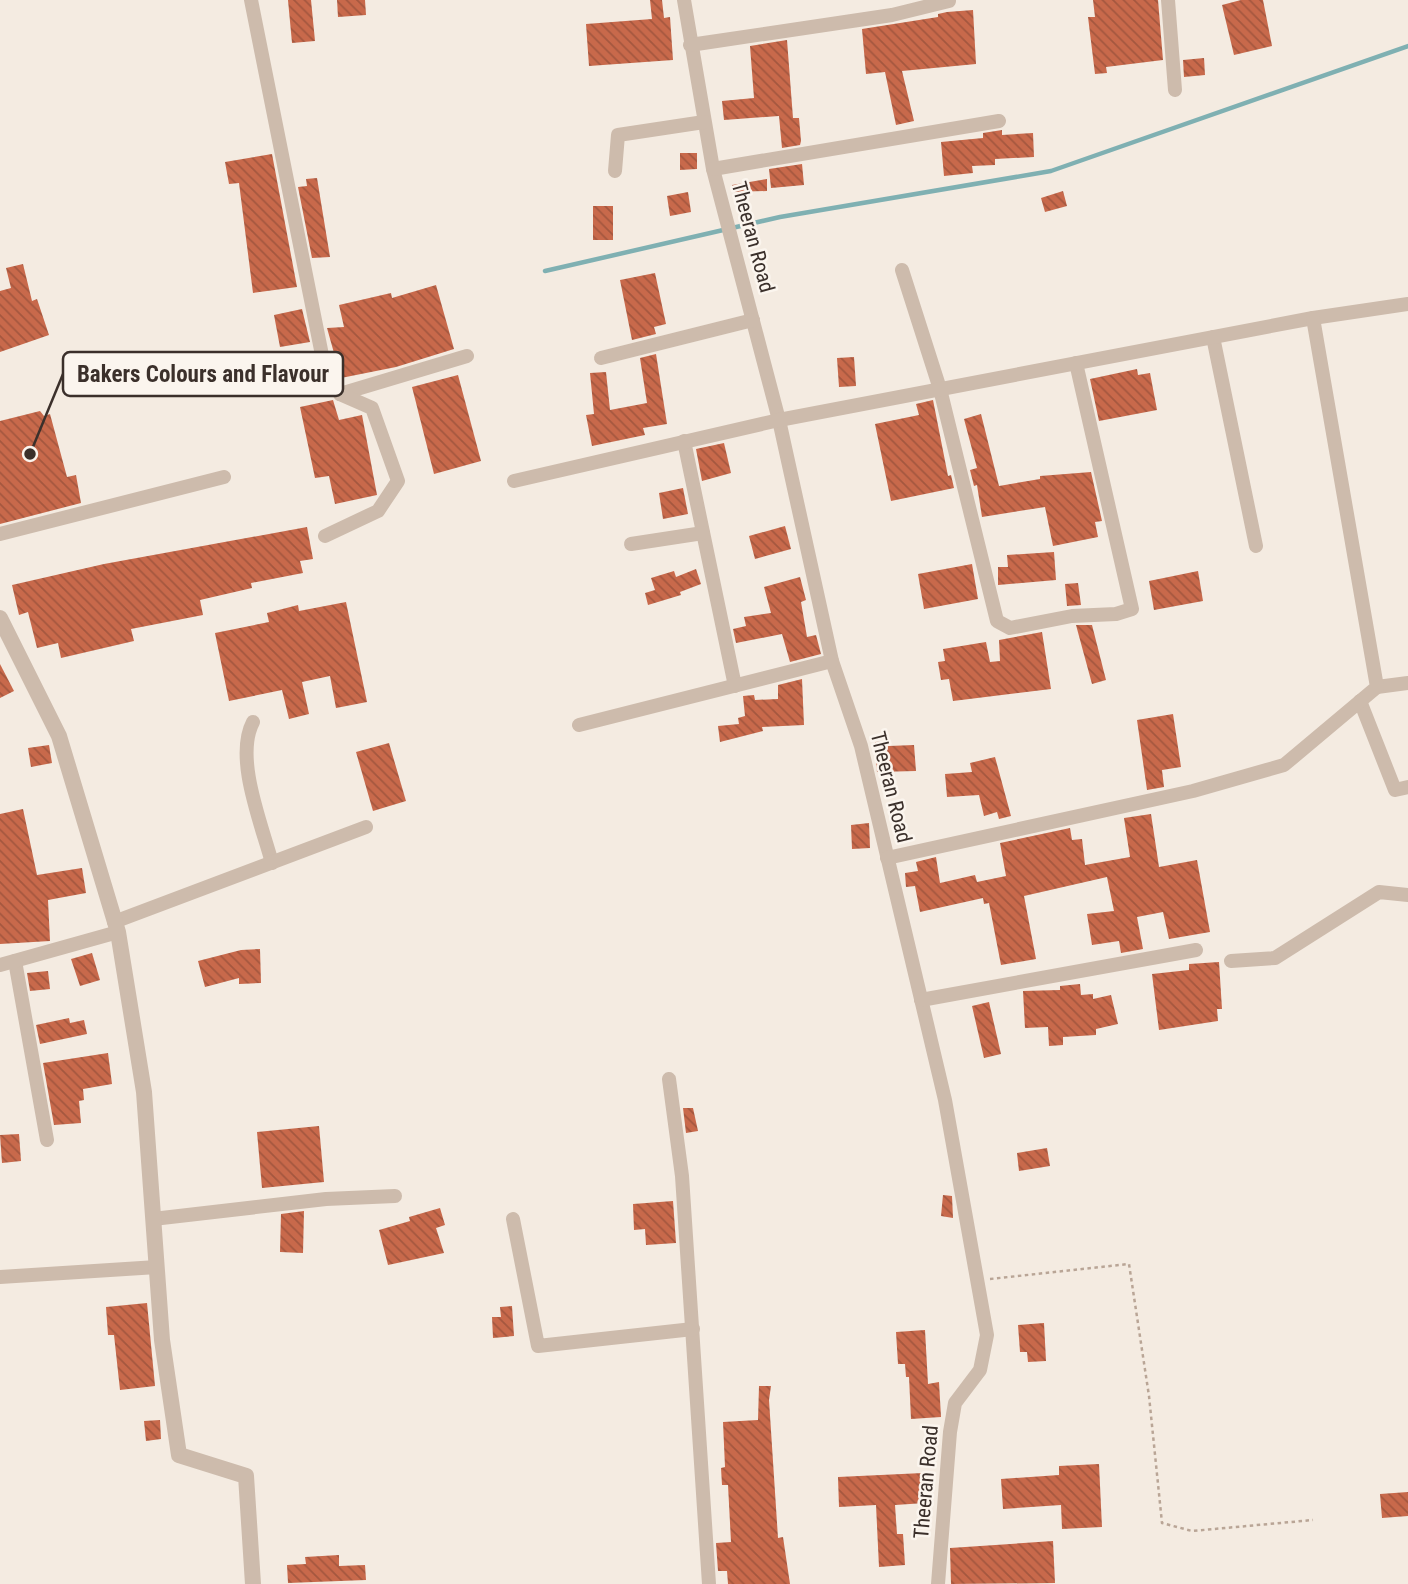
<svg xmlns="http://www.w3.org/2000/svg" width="1408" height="1584" font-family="'Roboto Condensed',sans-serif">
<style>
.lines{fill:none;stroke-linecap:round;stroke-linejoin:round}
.stream{stroke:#7fb0b2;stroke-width:4.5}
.building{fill:url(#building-back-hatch)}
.path{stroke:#b9a596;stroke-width:2.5;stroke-dasharray:3.5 3.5;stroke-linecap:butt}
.minor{stroke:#cdbbac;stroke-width:14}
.tertiary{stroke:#cdbbac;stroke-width:16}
.labels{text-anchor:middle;stroke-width:5;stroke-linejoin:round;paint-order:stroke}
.street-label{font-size:21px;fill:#3b302b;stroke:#fbf5ee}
.leader{fill:none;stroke:#3b302b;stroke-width:2.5}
.callout-dot{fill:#3b302b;stroke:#fbf5ee;stroke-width:2.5}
.callout{fill:#fbf5ee;stroke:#3b302b;stroke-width:2.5}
.callout-label{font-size:23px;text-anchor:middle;font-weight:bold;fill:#3b302b}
</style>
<defs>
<pattern id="building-back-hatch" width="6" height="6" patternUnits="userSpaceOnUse" patternTransform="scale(1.75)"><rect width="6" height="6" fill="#c8694b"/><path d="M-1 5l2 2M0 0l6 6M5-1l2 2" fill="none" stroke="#a4573f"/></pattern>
</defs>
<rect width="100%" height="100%" fill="#f4ebe1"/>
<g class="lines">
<path class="stream" d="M545,271L780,217L1051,171L1408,46"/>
</g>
<g class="building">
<path d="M288,0H311L315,41L292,43Z"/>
<path d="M337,0H365L366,15L338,17Z"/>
<path d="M650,0H662L664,18L670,17L673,60L589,66L586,24L652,19Z"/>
<path d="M1093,0H1158L1163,60L1106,67L1107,73L1095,74L1088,17H1095Z"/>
<path d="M1241,0H1263L1272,46L1234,55L1222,5Z"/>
<path d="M973,10L976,64L902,71L914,121L896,125L885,72L866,74L862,29L938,17V14L947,12Z"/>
<path d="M787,40L793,118H799L801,141L800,145L782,148L779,116L724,120L722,101L754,98L750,46Z"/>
<path d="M1204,58L1205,75L1184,77L1183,60Z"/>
<path d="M1002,130V135L1033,133L1034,157L995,159V165L972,166L973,173L944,176L941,142L983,138V133Z"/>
<path d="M680,153H697V169L680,170Z"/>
<path d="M272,154L297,287L253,293L239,183L229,184L225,162Z"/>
<path d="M802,164L804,185L771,188L769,169Z"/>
<path d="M317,178L330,257L312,258L298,187L307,186L306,179Z"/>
<path d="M767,179V191L732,192V185Z"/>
<path d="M1063,191L1067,206L1045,212L1041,198Z"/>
<path d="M688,192L691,212L670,216L667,196Z"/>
<rect x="593" y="206" width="20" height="34"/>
<path d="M23,264L32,301L37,299L49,335L0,352V291L11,288L6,268Z"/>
<path d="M655,273L666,324L654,327L656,334L632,340L620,280Z"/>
<path d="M436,285L454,349L396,367L341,378L327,328L344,327L339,305L391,293L392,298Z"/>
<path d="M302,309L310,342L280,347L274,315Z"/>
<path d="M656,354L667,424L643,428L645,435L592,446L586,415L594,414L590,373L606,372L610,410L647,403L640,358Z"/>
<path d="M854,357L856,386L839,387L837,358Z"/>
<path d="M1137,369L1138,375L1150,373L1157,410L1099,421L1090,379Z"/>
<path d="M458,375L481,461L434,474L412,387Z"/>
<path d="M333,400L339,420L362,415L377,495L335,504L329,476L315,478L300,407Z"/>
<path d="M933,400L948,476L951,475L954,488L891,501L875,424L919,415L916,404Z"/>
<path d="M40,411L44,416L50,414L67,477L76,475L81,503L0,524V421Z"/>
<path d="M981,414L999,486L1040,479V476L1091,472L1102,521L1095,522L1098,537L1053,546L1045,507L982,517L977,485L974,486L970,470L977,468L964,419Z"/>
<path d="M724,443L731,473L702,481L696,449Z"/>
<path d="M683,488L688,514L663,519L659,493Z"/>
<path d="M785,526L791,549L755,559L749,536Z"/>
<path d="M307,527L313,559L300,561L303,573L251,583L252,588L200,600L203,615L131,629L134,641L61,658L58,643L37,648L28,612L19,615L12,585L104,564Z"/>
<path d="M1054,552L1056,580L998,585V567H1008L1007,555Z"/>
<path d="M972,564L978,599L924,609L918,574Z"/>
<path d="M696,569L701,584L680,592L681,595L648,605L645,593L655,590L651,578L674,571L676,577Z"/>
<path d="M1198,571L1203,601L1154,610L1149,581Z"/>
<path d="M800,577L806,600L801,602L807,637L816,635L821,654L790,662L782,634L736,643L733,629L746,626L744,617L771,613L764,587Z"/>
<path d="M1078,583L1081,605L1067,606L1065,584Z"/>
<path d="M346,602L367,702L336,708L330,676L302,682L309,714L289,719L282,690L229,701L215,633L269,622L267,613L298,605L299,611Z"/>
<path d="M1076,625H1092L1106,680L1092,684Z"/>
<path d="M1042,632L1051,689L953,701L949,679L941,680L938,662L945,661L943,649L986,642L990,662L1000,661L999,640Z"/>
<path d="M0,664L14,691L0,698Z"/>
<path d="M802,679L804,725L762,727L763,731L720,742L718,726L739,724L738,718L745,716L743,696L754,695L755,700L778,699V685Z"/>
<path d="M1173,714L1181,767L1162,770L1164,787L1147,790L1137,720Z"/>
<path d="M889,741V746L914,745L916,771L877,772L875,742Z"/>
<path d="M389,743L406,801L373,811L356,752Z"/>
<path d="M49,745L52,763L31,767L28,748Z"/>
<path d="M995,757L1011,816L999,819L997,812L984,816L979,795L947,797L945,774L972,772L970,763Z"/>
<path d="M23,809L37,875L82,868L86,893L48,900L50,941L0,944V814Z"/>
<path d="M1151,814L1159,867L1197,860L1210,932L1169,939L1163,912L1137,917L1143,949L1121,953L1119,941L1092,945L1087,914L1114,911L1107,877L1024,896L1036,959L1001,965L989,903L984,904L983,898L920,912L915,886L906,887L905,873L918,871L916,862L936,857L940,883L975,875L977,882L1006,876L1000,843L1070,828L1072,840L1082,839L1085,865L1130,857L1124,818Z"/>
<path d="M869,823L870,848L852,849L851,825Z"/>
<path d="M260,949L261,983L239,984V978L205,987L198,961L241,950Z"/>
<path d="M92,953L100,980L80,986L71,959Z"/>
<path d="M1219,962L1222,1009H1217L1218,1021L1159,1030L1152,974L1189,970V964Z"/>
<path d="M48,971L50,989L30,991L27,973Z"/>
<path d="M1080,984L1081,995L1093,994V999L1111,995L1118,1024L1096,1029V1035L1063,1037V1045L1049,1046L1048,1027L1025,1028L1023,991L1060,990V986Z"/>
<path d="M989,1002L1001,1054L984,1058L972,1006Z"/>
<path d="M69,1018L70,1023L84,1020L87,1034L40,1044L36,1025Z"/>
<path d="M108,1053L112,1084L83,1089L84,1100L79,1101L81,1123L54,1125L43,1063Z"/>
<path d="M683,1108H693L698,1131L686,1133Z"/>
<path d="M319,1126L324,1182L262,1188L257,1132Z"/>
<path d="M19,1134L21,1161L2,1163L0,1135Z"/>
<path d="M1047,1148L1050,1166L1019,1171L1017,1153Z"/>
<path d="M943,1195L952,1196L953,1218L941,1216Z"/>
<path d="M673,1201L676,1243L646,1245L645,1229L634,1230L633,1204Z"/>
<path d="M440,1208L445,1225L436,1228L444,1253L388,1265L379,1230L410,1221L409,1217Z"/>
<path d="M304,1211L303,1253L280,1252L281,1214Z"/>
<path d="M147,1303L155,1386L120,1390L114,1335H108L106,1307Z"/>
<path d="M512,1306L514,1336L493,1338L492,1317H501L500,1307Z"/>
<path d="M1044,1323L1046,1361L1028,1362L1027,1352H1020L1018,1325Z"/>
<path d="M925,1330L928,1384L939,1382L941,1417L911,1419L909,1377H906L905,1364H898L896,1332Z"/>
<path d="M759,1386H771L769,1400L778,1538L783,1537L790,1584H728L727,1571H718L716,1543L731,1542L728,1485H722L721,1468L725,1467L723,1422L758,1420Z"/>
<path d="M160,1420L161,1439L146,1441L144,1421Z"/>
<path d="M1099,1464L1102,1527L1062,1529L1061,1505L1003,1509L1001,1479L1059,1475V1466Z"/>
<path d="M923,1473L925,1503L895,1505L897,1534H903L905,1565L879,1567L876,1505L839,1507L838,1477Z"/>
<path d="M1408,1492V1516L1382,1518L1380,1494Z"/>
<path d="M1053,1541L1055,1583L951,1584L950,1548Z"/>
<path d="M339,1555V1566L365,1565L366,1580L288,1583L287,1565L306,1564L305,1557Z"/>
</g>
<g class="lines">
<path class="path" d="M990,1279L1129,1264L1149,1396L1162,1523L1192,1531L1313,1520"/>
<g class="minor">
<path d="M251,0L325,370L340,394L467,356"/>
<path d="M684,0L713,169L779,420L832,661L861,746L945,1100L987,1335L980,1370L955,1403L950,1432L938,1584"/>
<path d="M1168,0L1175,90"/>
<path d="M690,45L892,15L949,1"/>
<path d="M713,169L999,121"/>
<path d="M615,171L618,135L704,122"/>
<path d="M902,270L940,389L997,621L1010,628L1072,616L1116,614L1132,609L1076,363"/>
<path d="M1213,337L1256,546"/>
<path d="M601,358L753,320"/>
<path d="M684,441L735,686"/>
<path d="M514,481L779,420L1313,318L1408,304"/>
<path d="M0,534L224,477"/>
<path d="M325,536L378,511L398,481L372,408L340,394"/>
<path d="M631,544L703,533"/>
<path d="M1377,687L1408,683"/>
<path d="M1360,701L1395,790L1408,787"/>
<path d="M253,722C234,758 262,825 272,863"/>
<path d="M579,725L832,661"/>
<path d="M887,858L1193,791L1284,765L1377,687L1313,318"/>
<path d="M114,922L366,827"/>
<path d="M15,961L47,1140"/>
<path d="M1231,961L1275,958L1379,892L1408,895"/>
<path d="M0,965L118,932"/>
<path d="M921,1000L1196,950"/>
<path d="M669,1079L682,1176L709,1584"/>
<path d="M153,1219L326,1199L395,1196"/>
<path d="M513,1219L538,1346L693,1329"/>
<path d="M0,1277L157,1267"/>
</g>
<path class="tertiary" d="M0,618L59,736L118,932L144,1092L162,1340L179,1455L246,1476L253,1584"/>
</g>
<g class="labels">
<g class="street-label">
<text transform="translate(753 237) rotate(75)" y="7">Theeran Road</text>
<text transform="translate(891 787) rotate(76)" y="7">Theeran Road</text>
<text transform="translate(926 1482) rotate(-85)" y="7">Theeran Road</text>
</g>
</g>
<path class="leader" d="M30 454L63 374"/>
<circle class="callout-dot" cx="30" cy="454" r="7"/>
<rect class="callout" x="63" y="352" width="280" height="44" rx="7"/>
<g class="callout-label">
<text x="203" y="382">Bakers Colours and Flavour</text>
</g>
</svg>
